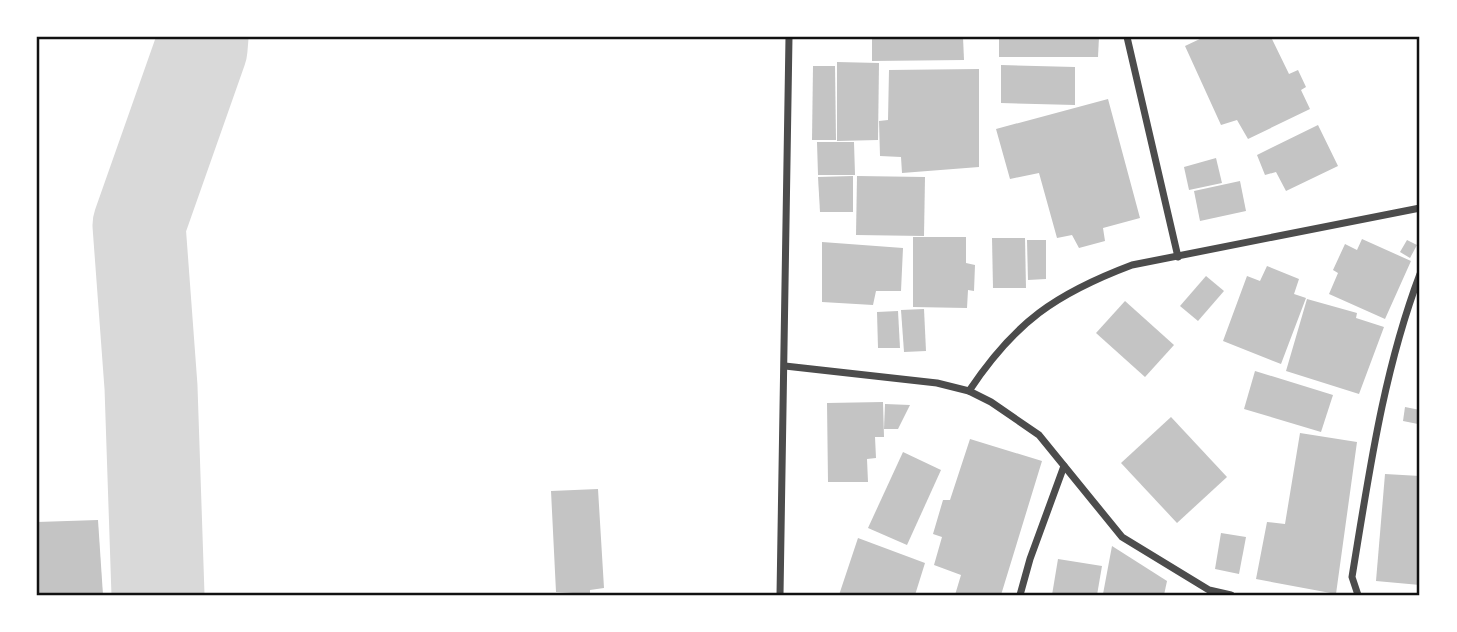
<svg xmlns="http://www.w3.org/2000/svg" width="1457" height="632" font-family="Merriweather,serif">
<style>
.lines{fill:none;stroke-linecap:round;stroke-linejoin:round}
.river{stroke:#d9d9d9;stroke-width:93}
.building{fill:#c4c4c4}
.minor{stroke:#4c4c4c;stroke-width:7}
.neatline{fill:none;stroke:#111;stroke-width:2.5}
</style>
<rect width="100%" height="100%" fill="#fff"/>
<g class="lines">
<path class="river" d="M158,595L151,387L139,225L201,49L202,37"/>
</g>
<g class="building">
<path d="M872,37H963L964,60L872,61Z"/>
<path d="M999,37H1099L1098,57H999Z"/>
<path d="M1204,37H1271L1289,74L1298,70L1306,87L1301,90L1310,109L1248,139L1237,120L1221,125L1185,46Z"/>
<path d="M837,62L879,63L878,140L837,141Z"/>
<path d="M1001,65L1075,67V105L1001,103Z"/>
<path d="M813,66H835L836,140H812Z"/>
<path d="M979,69V167L902,173L901,157L880,156L879,121L888,120L889,70Z"/>
<path d="M1108,99L1140,218L1103,228L1105,241L1079,248L1072,235L1057,238L1039,173L1010,179L996,129Z"/>
<path d="M1318,125L1338,166L1286,191L1276,172L1265,175L1257,155Z"/>
<path d="M817,142H854L855,175H818Z"/>
<path d="M1216,158L1222,183L1189,190L1184,167Z"/>
<path d="M853,176V212H820L818,177Z"/>
<path d="M857,176L925,177L924,236L856,235Z"/>
<path d="M1240,181L1246,211L1200,221L1194,191Z"/>
<path d="M913,237H966V263L975,265L974,291L968,290L967,308L913,307Z"/>
<path d="M992,238H1025L1026,288H993Z"/>
<path d="M1362,239L1411,261L1385,319L1329,294L1338,273L1333,270L1345,244L1357,250Z"/>
<path d="M1027,240H1046V279L1028,280Z"/>
<path d="M1407,240L1417,245L1410,258L1400,252Z"/>
<path d="M822,242L903,248L901,291H876L873,305L822,302Z"/>
<path d="M1267,266L1299,279L1294,294L1306,298L1281,364L1223,341L1247,276L1260,281Z"/>
<path d="M1206,276L1224,291L1198,321L1180,306Z"/>
<path d="M1307,299L1357,313L1356,318L1384,327L1359,394L1286,371Z"/>
<path d="M1125,301L1174,345L1145,377L1096,333Z"/>
<path d="M924,309L926,351L904,352L901,310Z"/>
<path d="M898,311L900,348H878L877,312Z"/>
<path d="M1255,371L1333,395L1321,432L1244,409Z"/>
<path d="M883,402L884,437H875L876,458L867,459L868,482H828L827,403Z"/>
<path d="M885,404L910,405L898,429H884Z"/>
<path d="M1405,407L1420,410L1418,424L1403,421Z"/>
<path d="M1171,417L1227,477L1177,523L1121,463Z"/>
<path d="M1300,433L1357,442L1336,594L1256,579L1267,522L1285,524Z"/>
<path d="M970,439L1042,461L1001,595H955L961,575L934,565L942,537L933,534L943,500H950Z"/>
<path d="M903,452L941,470L907,545L868,528Z"/>
<path d="M1385,474L1420,476V585L1376,581Z"/>
<path d="M598,489L604,588L590,590V594L556,592L551,491Z"/>
<path d="M98,520L103,595H37V522Z"/>
<path d="M1221,533L1246,537L1239,574L1215,569Z"/>
<path d="M858,538L925,563L915,595H839Z"/>
<path d="M1112,546L1167,581L1164,595L1103,594Z"/>
<path d="M1058,559L1102,566L1097,595H1052Z"/>
</g>
<g class="lines">
<g class="minor">
<path d="M1127,37L1178,257"/>
<path d="M785,366L937,383L969,391L991,402L1039,435L1122,537L1209,590L1231,595"/>
<path d="M969,391C1015,322 1055,294 1132,265L1420,208"/>
<path d="M780,595L789,37"/>
<path d="M1020,595L1030,559L1064,466"/>
<path d="M1358,595L1352,577C1369,474 1383,372 1420,274"/>
</g>
</g>
<rect width="1457" height="632" fill="none" stroke="#ffffff" stroke-width="77"/>
<rect x="38" y="38" width="1380" height="556" class="neatline"/>
</svg>
